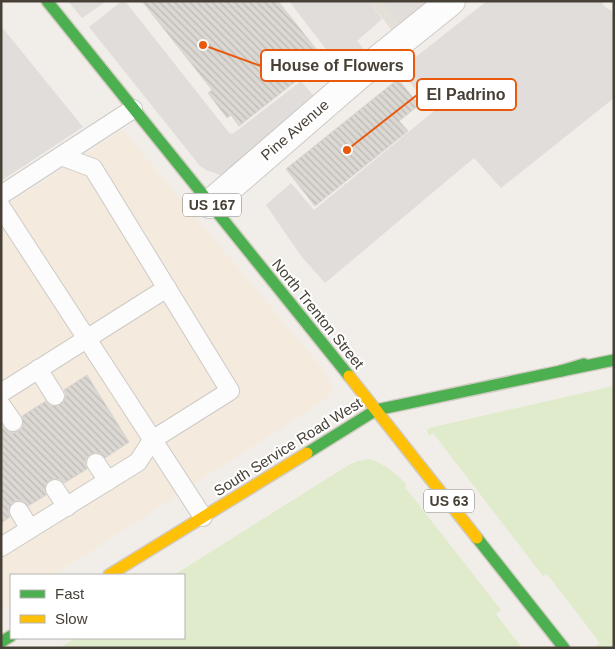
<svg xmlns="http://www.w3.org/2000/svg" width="615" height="649" font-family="Helvetica,sans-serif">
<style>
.residential{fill:#e5e0d7}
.commercial{fill:#f4eadd}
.green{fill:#dfebca}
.parking{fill:#e0ddda}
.building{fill:url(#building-back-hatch);stroke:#d9d5d0}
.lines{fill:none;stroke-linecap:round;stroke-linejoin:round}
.lane-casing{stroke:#cdcac6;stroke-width:20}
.street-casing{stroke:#cdcac6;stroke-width:30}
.fast-casing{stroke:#d1cbc1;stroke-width:14}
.slow-casing{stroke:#d1cbc1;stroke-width:14}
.lane{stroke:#fdfcfc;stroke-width:18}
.street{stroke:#fdfcfc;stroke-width:28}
.fast{stroke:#4caf50;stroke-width:11}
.slow{stroke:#ffc107;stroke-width:11}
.labels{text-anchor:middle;stroke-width:4;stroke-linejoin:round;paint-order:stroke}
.shield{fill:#fff;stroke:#7e7972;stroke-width:1}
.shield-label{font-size:14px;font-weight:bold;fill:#474036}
.street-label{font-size:15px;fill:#474036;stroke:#fff}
.leader{fill:none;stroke:#e8590c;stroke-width:2}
.callout-dot{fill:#e8590c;stroke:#fff;stroke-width:2}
.callout{fill:#fff;stroke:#e8590c;stroke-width:2}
.callout-label{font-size:16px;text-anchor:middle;font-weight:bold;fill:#474036}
</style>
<defs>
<pattern id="building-back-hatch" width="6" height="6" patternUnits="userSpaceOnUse" patternTransform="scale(1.25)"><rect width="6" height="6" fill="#dbd7d2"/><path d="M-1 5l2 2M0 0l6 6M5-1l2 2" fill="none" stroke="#bdbab5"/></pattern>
</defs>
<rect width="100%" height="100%" fill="#f1eeea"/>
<path class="residential" d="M369,1H431L393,32Z"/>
<path class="commercial" d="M123,130L325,372L331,383L333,390L323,401L54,575H11V603L1,610V208Z"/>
<g class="green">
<path d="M614,386V648H593L600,643L547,574L543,576L433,433L429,436L427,430L429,428Z"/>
<path d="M370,459C386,465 396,473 407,485L405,487L501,610L496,614L522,648H60L76,638H184V575H174L347,466L358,461Z"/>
</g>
<g class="parking">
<path d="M68,1H107L82,18Z"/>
<path d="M122,1H125L230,134L234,133L301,81L317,100L228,172L220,175L206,170L200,166L89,27Z"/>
<path d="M289,1H369L382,19L357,41L368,54L345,74Z"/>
<path d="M382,1H429L400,24Z"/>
<path d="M487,1H601L605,7L614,12V98L501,188L474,158L325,283L301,256L266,205L291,183L314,210L434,111L399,70Z"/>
<path d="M1,26L83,127L1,181Z"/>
</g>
<g class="building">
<path d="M142,1H278L324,59L239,126L231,115L227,118L208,93L212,90Z"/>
<path d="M398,79L419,105L399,121L408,131L315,206L286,169Z"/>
<path d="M87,375L129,442L105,458L100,453L91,454L86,459L85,464L87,469L64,483L59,479L50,480L45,485L46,495L28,506L24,502L19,500L13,502L8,511L10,517L1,523V429L4,427L8,431L13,433L19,431L23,426L22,416L46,401L50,406L60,405L64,401L66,396L64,390Z"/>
</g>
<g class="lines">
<defs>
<g id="lane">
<path d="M1,195L133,109"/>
<path d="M1,207L203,517"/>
<path d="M38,369L55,396"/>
<path d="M1,393L167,288"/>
<path d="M1,405L13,422"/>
<path d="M96,463L108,481"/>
<path d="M55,489L67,507"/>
<path d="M19,511L30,529"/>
<path d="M1,547L138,462L152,440L230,391L93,168L61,156"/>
</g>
<path id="street" d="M210,204L359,75L451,1"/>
<g id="fast">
<path d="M47,1L349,376"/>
<path d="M561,371L614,360"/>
<path d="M307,453L376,410L561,371L584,364"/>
<path d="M477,538L564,648"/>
<path d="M1,642L11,636"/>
</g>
<g id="slow">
<path d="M349,376L477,538"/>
<path d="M109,575L307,453"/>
</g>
</defs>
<use href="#lane" class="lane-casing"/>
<use href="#street" class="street-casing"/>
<use href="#fast" class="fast-casing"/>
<use href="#slow" class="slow-casing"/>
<use href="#lane" class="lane"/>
<use href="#street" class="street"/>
<use href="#fast" class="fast"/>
<use href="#slow" class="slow"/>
</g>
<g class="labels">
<g class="shield">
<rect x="183" y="193.5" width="58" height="23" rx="4"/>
<rect x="424" y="489.5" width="50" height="23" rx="4"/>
</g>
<g class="shield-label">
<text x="212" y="210">US 167</text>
<text x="449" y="506">US 63</text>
</g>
<g class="street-label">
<text transform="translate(295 130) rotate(-41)" y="5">Pine Avenue</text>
<text transform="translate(318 314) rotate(51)" y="5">North Trenton Street</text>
<text transform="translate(288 447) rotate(-32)" y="5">South Service Road West</text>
</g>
</g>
<path class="leader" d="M203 45L261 66M347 150L417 95"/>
<g class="callout-dot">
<circle cx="203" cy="45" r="5"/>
<circle cx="347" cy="150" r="5"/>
</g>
<g class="callout">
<rect x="261" y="50" width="153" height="31" rx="5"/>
<rect x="417" y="79" width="99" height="31" rx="5"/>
</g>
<g class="callout-label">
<text x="337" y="71">House of Flowers</text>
<text x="466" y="100">El Padrino</text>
</g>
<rect width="615" height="649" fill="none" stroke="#474036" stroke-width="5"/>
<rect x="10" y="574" width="175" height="65" fill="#ffffff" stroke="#b5b3af"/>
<rect x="20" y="590" width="25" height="8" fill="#4caf50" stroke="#b5b3af"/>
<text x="55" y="599" font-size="15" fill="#474036">Fast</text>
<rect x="20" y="615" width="25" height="8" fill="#ffc107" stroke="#b5b3af"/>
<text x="55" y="624" font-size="15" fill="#474036">Slow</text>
</svg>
